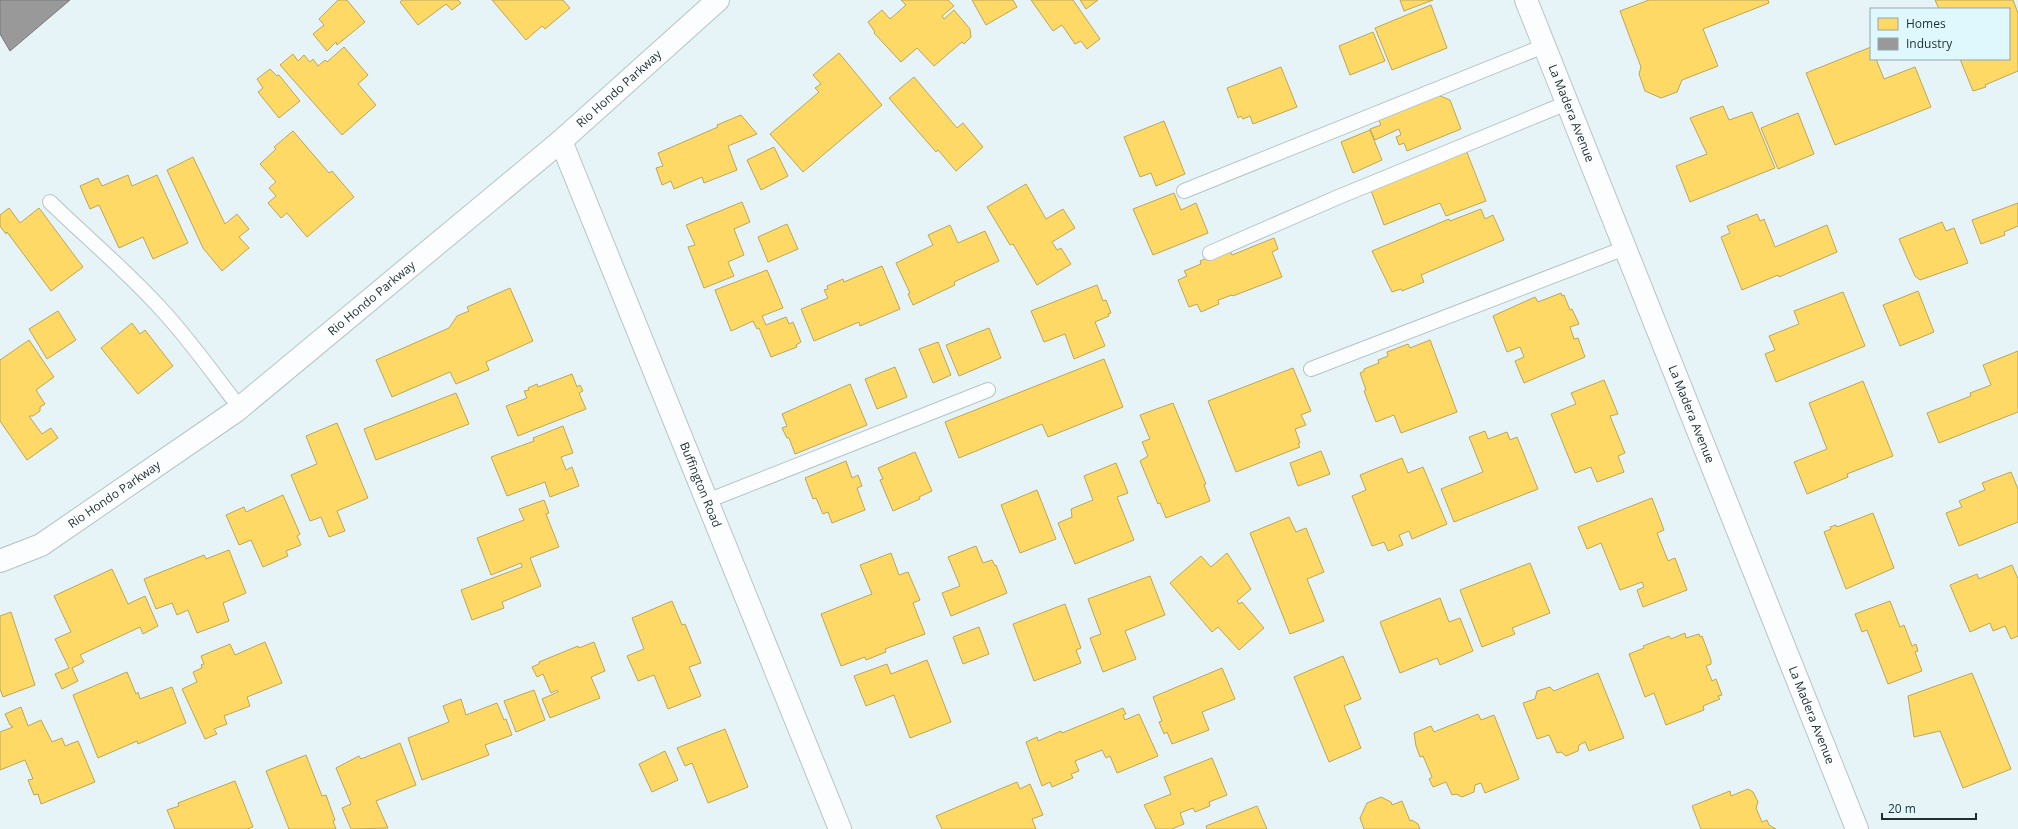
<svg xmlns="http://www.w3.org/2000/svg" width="2018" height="829" font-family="'Open Sans',sans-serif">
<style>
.homes{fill:#ffd966;stroke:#bca656}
.industry{fill:#999;stroke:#74797a}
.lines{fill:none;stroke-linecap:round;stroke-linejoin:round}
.service-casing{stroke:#b6c4c7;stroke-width:16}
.minor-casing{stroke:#b6c4c7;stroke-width:24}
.service{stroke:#fbfdfe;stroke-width:14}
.minor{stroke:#fbfdfe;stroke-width:22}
.labels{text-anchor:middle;stroke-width:4;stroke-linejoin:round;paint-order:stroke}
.street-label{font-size:12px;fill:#1e2e32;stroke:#dff8fe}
</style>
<rect width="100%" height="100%" fill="#e6f4f7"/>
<g class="homes">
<path d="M338,0H347L365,22L337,45L336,42L327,51L313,34L324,25L319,19Z"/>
<path d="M402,0H458L461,3L452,10L446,4L418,25L400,2Z"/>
<path d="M492,0H563L570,8L545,29L542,26L526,40Z"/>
<path d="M901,0H948L954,6L942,16L944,19L954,10L970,29L971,37L964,44L962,42L934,66L917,48L901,62L874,33L875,32L868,22L882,10L890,19L906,5Z"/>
<path d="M972,0H1013L1017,7L986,25Z"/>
<path d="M1031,0H1073L1100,39L1087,49L1081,41L1075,44L1062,25L1053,31Z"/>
<path d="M1080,0H1098L1086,9Z"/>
<path d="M1400,0H1433L1404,11Z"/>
<path d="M1649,0H1768L1769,3L1703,29L1718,66L1682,80L1677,92L1661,98L1645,91L1639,74L1641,67L1620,11Z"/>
<path d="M1935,0H2013L2018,13V71L1985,85L1986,87L1973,91L1960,59H2009V9H1939Z"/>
<path d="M1431,5L1447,48L1392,70L1375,28Z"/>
<path d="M1373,32L1385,61L1350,75L1339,46Z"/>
<path d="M344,47L368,75L358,84L376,105L342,135L280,65L293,54L298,61L304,55L310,62L313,59L318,66L325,60L327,62Z"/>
<path d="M1871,47V59H1876L1884,79L1915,67L1931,107L1835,145L1806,73Z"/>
<path d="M839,53L882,105L803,172L770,134L819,92L815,88L821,84L813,75Z"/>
<path d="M1281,67L1297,107L1253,124L1250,116L1243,119L1241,116L1238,118L1227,88Z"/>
<path d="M270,69L277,76L279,75L300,101L279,118L258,92L263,88L257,79Z"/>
<path d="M914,77L957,128L963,123L983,147L956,171L938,150L936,152L889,98Z"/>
<path d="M1438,95L1450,100L1461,129L1407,151L1404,143L1399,145L1396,137L1401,135L1399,129L1375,140L1370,129L1381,125L1378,119Z"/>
<path d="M1723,106L1729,120L1752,112L1775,168L1690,202L1676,166L1707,154L1690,118Z"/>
<path d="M1798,113L1814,154L1778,169L1761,128Z"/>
<path d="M741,115L757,134L728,146L737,170L704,183L702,177L674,189L671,181L662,185L656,168L663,166L658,153L718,127L717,125Z"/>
<path d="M1164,121L1185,174L1156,186L1151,173L1140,177L1124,137Z"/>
<path d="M1370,130L1382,160L1353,173L1341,142Z"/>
<path d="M293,131L329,173L332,171L354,197L307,237L287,213L281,218L268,203L276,196L269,188L276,182L260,164L276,149L274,147Z"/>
<path d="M774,147L788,176L761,190L747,160Z"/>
<path d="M1466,150L1486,201L1446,216L1440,203L1384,225L1370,188Z"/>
<path d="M193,157L225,224L237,214L249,229L239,237L249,248L222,271L203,248L167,170Z"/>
<path d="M128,175L132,186L157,175L188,243L153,259L143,237L119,248L99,205L90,209L80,186L98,178L102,186Z"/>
<path d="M1026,184L1046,219L1063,209L1075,228L1052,242L1057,250L1061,248L1071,264L1037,285L1013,244L1010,245L987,207Z"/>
<path d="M1174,193L1181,210L1196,203L1208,233L1153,255L1133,209Z"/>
<path d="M742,202L750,222L734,229L744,255L728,262L734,276L704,288L688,247L695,245L686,225Z"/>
<path d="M2018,203V226L2004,232L2005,235L1981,244L1972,220Z"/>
<path d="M9,208L20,223L39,208L83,267L51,291L7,232L6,234L0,226V215Z"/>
<path d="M1481,209L1485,219L1493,215L1504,240L1421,275L1424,282L1402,291L1401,289L1392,292L1372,251L1449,219L1450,221Z"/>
<path d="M1757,214L1760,221L1764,219L1775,247L1827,225L1837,252L1779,277L1778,275L1742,290L1721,237L1730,233L1727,226Z"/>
<path d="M1942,222L1946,231L1954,228L1968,263L1920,280L1915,276L1899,239Z"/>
<path d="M787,224L798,249L768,262L758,237Z"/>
<path d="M950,225L958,243L985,231L999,261L954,282L955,285L913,305L908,294L910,293L896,263L933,245L928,235Z"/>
<path d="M1274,238L1278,249L1272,252L1282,277L1233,296L1232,295L1218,300L1219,304L1201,312L1197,304L1189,307L1178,280L1187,276L1184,271L1201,264L1200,261L1229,249L1232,255Z"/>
<path d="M882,266L900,309L860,326L859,322L814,341L801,309L828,298L824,290L828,289L827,286L843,279L844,282Z"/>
<path d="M767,270L783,308L762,316L766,325L786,317L789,324L793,322L801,342L796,345L797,347L771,357L759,328L757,329L753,321L731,331L715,290Z"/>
<path d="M1097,285L1103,301L1106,300L1111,313L1108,314L1109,316L1095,322L1105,346L1074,359L1065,334L1044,342L1031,311Z"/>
<path d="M510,288L533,341L486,362L489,370L456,384L450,372L392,397L376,360L449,328L457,316L469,311L467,307Z"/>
<path d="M1918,291L1934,332L1900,346L1883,305Z"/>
<path d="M1843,292L1865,346L1776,382L1765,354L1775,350L1769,336L1799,324L1794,311Z"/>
<path d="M1561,293L1562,296L1564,295L1570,310L1572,309L1579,324L1570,327L1574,339L1578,338L1585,357L1524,383L1515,361L1524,357L1520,347L1507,352L1493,316L1535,297L1538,302Z"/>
<path d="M58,311L76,340L47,359L29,329Z"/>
<path d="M132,323L140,334L145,330L173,366L138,394L101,348Z"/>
<path d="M989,328L1001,358L959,376L946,345Z"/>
<path d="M29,340L54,377L36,390L45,404L40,407V411L33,416H29L42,434L51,428L58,438L27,460L0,421V360Z"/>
<path d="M1430,340L1457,412L1401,433L1394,415L1376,422L1364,391L1366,390L1360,373L1364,371V369L1379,363L1378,360L1388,356L1387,352L1408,344L1410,348Z"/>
<path d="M938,342L951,375L933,383L919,349Z"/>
<path d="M2018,351V412L1939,443L1927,413L1971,396L1970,393L1991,385L1983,365Z"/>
<path d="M1104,359L1123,407L1048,437L1042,424L959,458L945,422Z"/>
<path d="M895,367L907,397L877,409L865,379Z"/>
<path d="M1293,368L1311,411L1301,415L1306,425L1295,429L1300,443L1298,444L1300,447L1236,472L1208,401Z"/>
<path d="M572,374L577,387L580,385L583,391L579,393L586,409L518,436L506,406L527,398L524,391L529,390L528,388L537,384L538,387Z"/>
<path d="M1604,380L1618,414L1610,416L1625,453L1618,456L1624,472L1597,482L1591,467L1575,473L1551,414L1576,404L1571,393Z"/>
<path d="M1863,381L1893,456L1847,474L1848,477L1807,494L1794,462L1827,449L1809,403Z"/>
<path d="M850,384L867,425L795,454L789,438H787L782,428L787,426L782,414Z"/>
<path d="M456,393L469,424L376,460L364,429Z"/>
<path d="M1173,403L1206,484L1204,485L1210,501L1166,518L1160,503L1158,504L1140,461L1148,456L1142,442L1150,439L1140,415Z"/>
<path d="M337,423L368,498L337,511L345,531L329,537L321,517L310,521L291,475L317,464L306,436Z"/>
<path d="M563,426L573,453L561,457L566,470L572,467L579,486L550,497L545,482L507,496L491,457L534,441L533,438Z"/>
<path d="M1485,431L1488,439L1507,432L1510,440L1517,437L1538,489L1454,522L1441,489L1483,472L1469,437Z"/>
<path d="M1321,451L1330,474L1298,486L1290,463Z"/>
<path d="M915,452L932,491L919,497L920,499L893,511L880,480L883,479L878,468Z"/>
<path d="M1402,458L1408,473L1423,467L1447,524L1412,539L1409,531L1399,535L1403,545L1388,551L1384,542L1372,546L1352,496L1366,490L1360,475Z"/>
<path d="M846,461L852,478L858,475L862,486L857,488L865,510L832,523L828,512L823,514L816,498L813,499L805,478Z"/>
<path d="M1116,463L1128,493L1117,497L1134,540L1075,564L1058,523L1072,517L1071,509L1093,500L1084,476Z"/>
<path d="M2011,472L2018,489V522L1959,546L1946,513L1962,507L1959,501L1985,490L1982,483Z"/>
<path d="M1037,490L1056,539L1020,553L1001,505Z"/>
<path d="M283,495L300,534L297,536L301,545L286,551L288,556L263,567L251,540L239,545L226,515L244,507L246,512Z"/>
<path d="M1652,498L1664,530L1657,533L1668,561L1675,558L1687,590L1643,607L1637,590L1644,587L1642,582L1620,590L1601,543L1587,549L1578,527Z"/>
<path d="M544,500L549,513L546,514L559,547L530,558L541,586L502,602L504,608L472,620L461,590L522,567L521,563L491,575L477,538L524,520L519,509Z"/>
<path d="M1873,513L1894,568L1846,589L1824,532L1831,529L1830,527L1836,525L1837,527Z"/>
<path d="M1289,517L1296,532L1306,528L1324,572L1307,579L1324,621L1290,634L1250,533Z"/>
<path d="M976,546L983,563L992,560L995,566L996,565L1007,593L951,616L942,593L960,586L948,557Z"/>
<path d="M229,550L246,593L223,603L229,621L197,633L188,610L177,615L172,603L156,609L144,579L204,555L206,559Z"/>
<path d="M891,553L899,575L908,572L920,600L913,603L925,634L885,649L886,652L866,660L865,657L841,666L821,614L872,594L860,565Z"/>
<path d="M1227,553L1251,589L1237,601L1239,604L1242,602L1264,628L1239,650L1218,627L1212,632L1170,583L1201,556L1211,567Z"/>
<path d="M1530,563L1550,613L1512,628L1515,634L1482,647L1460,590Z"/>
<path d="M2012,565L2018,579V636L2011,639L2005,626L1993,631L1990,623L1970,632L1950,585L1977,574L1979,579Z"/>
<path d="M112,569L128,604L145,596L158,626L143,634L140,627L80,655L84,662L72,668L78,681L62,689L55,674L69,668L55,639L71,632L54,596Z"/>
<path d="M1150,576L1165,615L1125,631L1136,659L1103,672L1090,638L1101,634L1088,599Z"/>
<path d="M1440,598L1449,622L1460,618L1473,651L1440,665L1437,658L1400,673L1380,622Z"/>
<path d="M672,601L682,625L685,624L701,663L689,667L701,696L668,709L654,675L638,681L627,656L644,649L632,618Z"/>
<path d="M1890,601L1900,627L1904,625L1912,646L1916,644L1918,651L1915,652L1922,671L1888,684L1867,630L1862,632L1855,614Z"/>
<path d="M1065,604L1081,648L1076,650L1081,663L1034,681L1013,624Z"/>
<path d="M11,612L35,685L3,697L0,689V616Z"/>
<path d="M979,627L989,654L963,664L953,637Z"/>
<path d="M1685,633L1686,638L1699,634L1700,637L1702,636L1711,660V664L1706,666L1712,681L1716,679L1722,695L1718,696L1720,699L1703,706L1704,710L1666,725L1654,693L1645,697L1629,654L1644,648L1643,646L1669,636L1671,639Z"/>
<path d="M265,642L282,683L247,697L250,706L224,716L227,724L214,729L217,734L205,739L182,689L197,682L193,672L202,668L201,665L204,664L201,656L230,644L235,655Z"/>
<path d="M594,642L605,671L591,677L600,698L550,718L542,699L558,692L557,690L551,693L543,674L537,677L532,667L539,664V662L578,646L579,648Z"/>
<path d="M1343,656L1361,699L1344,706L1361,748L1329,762L1294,677Z"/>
<path d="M927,660L951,722L910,738L894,695L866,706L854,676L887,664L891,674Z"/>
<path d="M1222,668L1235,699L1202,712L1209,730L1172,744L1167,732L1164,734L1159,722L1162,721L1153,697Z"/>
<path d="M127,672L136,694L138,692L140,699L172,687L186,723L138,744L137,741L98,758L73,695Z"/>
<path d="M1598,673L1624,738L1589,751L1585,742L1579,745L1578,751L1566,756L1561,752L1557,753L1549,735L1537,739L1523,703L1535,699L1537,691L1550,687L1554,691Z"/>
<path d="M1972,673L2011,769L1963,788L1940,731L1914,737L1908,696Z"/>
<path d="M534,690L545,720L516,732L504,701Z"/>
<path d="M461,699L466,715L497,703L504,720L506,719L512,735L485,745L489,755L422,780L408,738L449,722L443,706Z"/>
<path d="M21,707L28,726L41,720L52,742L62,738L65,746L78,741L95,782L41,804L38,794L34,795L28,780L33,779L25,760L0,770V732L13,727L10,725L5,714Z"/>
<path d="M1123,708L1126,714L1123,715L1125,720L1139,714L1158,756L1117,773L1110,756L1106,758L1102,750L1075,761L1079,771L1071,774L1073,778L1052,787L1050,782L1042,786L1026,742L1037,737L1038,741L1061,731L1062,733Z"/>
<path d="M1478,714L1481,720L1494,715L1519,779L1485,793L1481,783L1475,785L1474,792L1462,797L1456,794L1452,795L1446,782L1433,787L1429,779L1432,777L1423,756L1420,757L1416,746L1414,733L1431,726L1434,732Z"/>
<path d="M725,729L748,787L708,803L692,763L685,766L677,748Z"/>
<path d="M400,743L416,785L376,801L388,828L351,829L342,808L351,804L336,768L359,756L361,759Z"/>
<path d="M665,751L678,780L652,792L639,764Z"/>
<path d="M306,755L322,796L326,795L335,820L333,821L336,829H289L266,771Z"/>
<path d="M1212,758L1227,795L1209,802L1210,806L1195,812L1193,808L1180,813L1184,824L1172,829H1156L1144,805L1171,794L1164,777Z"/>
<path d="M235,781L253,827L247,829H175L167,810L179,806L178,803Z"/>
<path d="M1017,782L1020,789L1030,784L1043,815L1032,819L1036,829H942L936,816Z"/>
<path d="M1748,789L1753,792L1758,802L1756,808L1762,822L1767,820L1769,825L1776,829H1701L1692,806L1730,791L1731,796Z"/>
<path d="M1381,797L1391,802L1392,805L1402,801L1410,821L1412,820L1418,824L1420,829H1364L1360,818L1367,803Z"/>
<path d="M1257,806L1267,829H1207L1206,826Z"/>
</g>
<path class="industry" d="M0,0H70L10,51L0,34Z"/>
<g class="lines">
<defs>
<g id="service">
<path d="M1184,191L1544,46"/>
<path d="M50,202C87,238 127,271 162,310C190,340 214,375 240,408"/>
<path d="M1210,253L1336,198L1567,103"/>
<path d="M1311,369L1625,248"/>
<path d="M707,501L988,390"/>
</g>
<g id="minor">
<path id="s1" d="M1526,0L1857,829"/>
<path id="s2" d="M561,141L840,829"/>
<path id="s3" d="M0,561L41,545L236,411L561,141L718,0"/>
</g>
</defs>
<use href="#service" class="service-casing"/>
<use href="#minor" class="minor-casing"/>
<use href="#service" class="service"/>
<use href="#minor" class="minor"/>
</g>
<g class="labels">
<g class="street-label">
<text dy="4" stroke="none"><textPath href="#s3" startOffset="781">Rio Hondo Parkway</textPath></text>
<text dy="4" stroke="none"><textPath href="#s1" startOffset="122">La Madera Avenue</textPath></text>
<text dy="4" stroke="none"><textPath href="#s3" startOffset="457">Rio Hondo Parkway</textPath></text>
<text dy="4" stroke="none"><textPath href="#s1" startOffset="446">La Madera Avenue</textPath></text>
<text dy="4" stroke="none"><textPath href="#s2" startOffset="371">Buffington Road</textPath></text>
<text dy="4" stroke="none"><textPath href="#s3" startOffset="133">Rio Hondo Parkway</textPath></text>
<text dy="4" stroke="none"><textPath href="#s1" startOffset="770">La Madera Avenue</textPath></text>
</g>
</g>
<rect x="1870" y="8" width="140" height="52" fill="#dff8fe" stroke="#92a7ac"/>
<rect x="1878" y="18" width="20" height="12" fill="#ffd966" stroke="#92a7ac"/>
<text x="1906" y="28" font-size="12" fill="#1e2e32">Homes</text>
<rect x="1878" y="38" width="20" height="12" fill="#999999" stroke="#92a7ac"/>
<text x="1906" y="48" font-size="12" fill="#1e2e32">Industry</text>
<path d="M1882 813v6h94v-6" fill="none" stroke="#1e2e32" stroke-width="2"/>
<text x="1888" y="813" font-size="12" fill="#1e2e32" stroke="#dff8fe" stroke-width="3" paint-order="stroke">20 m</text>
</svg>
